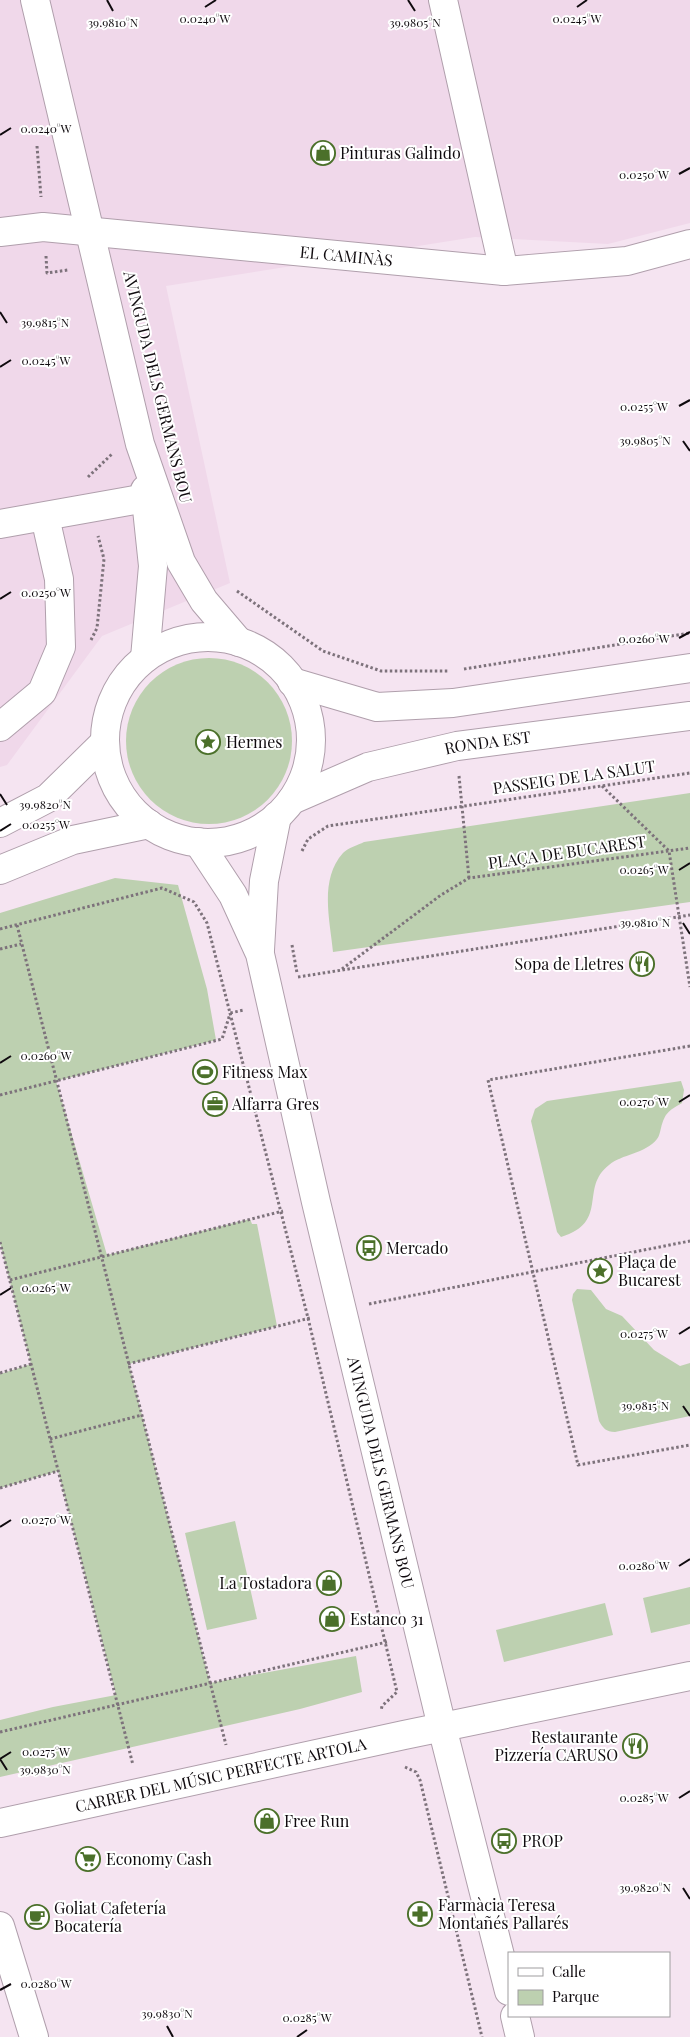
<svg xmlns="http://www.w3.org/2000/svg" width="690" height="2037" font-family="'Playfair Display',serif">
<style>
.built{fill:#f0d8ea}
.green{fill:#bdd0b0}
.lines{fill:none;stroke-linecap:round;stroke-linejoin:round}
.minor-casing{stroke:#b09fac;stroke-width:30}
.major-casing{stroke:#b09fac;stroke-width:30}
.path{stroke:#7d727b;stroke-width:3;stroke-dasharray:2.5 2.5;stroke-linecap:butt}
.minor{stroke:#fff;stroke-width:28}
.major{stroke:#fff;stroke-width:28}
.ticks{fill:none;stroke:#100b0f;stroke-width:2}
.labels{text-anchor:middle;stroke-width:4;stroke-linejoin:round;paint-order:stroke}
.poi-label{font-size:16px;fill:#100b0f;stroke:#fff;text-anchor:start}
.street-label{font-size:16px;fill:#100b0f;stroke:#fff}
.ticks-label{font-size:12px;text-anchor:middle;fill:#100b0f;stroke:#fff;stroke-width:4;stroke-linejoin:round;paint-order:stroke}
</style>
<rect width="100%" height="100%" fill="#f5e4f1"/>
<path class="built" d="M0,0H690V223L608,244L475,237L166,286L230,583L102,636L7,765L0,767Z"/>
<g class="green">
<circle cx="209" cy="741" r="83"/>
<path d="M690,793V902L333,952C330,920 319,880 343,853C348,848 358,845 364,842Z"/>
<path d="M115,878L178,885L207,989L216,1040L56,1081L107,1255L250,1219L252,1224H257L277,1326L129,1364L210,1683L356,1656L362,1692L300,1709L0,1777V1720L53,1707L116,1695L58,1471L0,1488V1374L31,1364L0,1243V913Z"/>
<path d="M681,1081L684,1090L682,1103C668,1111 665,1113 661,1128C660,1132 659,1137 657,1139C645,1154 622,1154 609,1165C579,1188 610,1222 561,1237L557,1232L531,1121L535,1109L547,1101Z"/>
<path d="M577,1289L591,1290L606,1309L622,1316L654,1350L680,1366L690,1363V1416L615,1432C606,1432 603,1428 599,1421L572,1300L573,1294Z"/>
<path d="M235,1521L257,1619L207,1630L185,1533Z"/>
<path d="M690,1587V1624L651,1633L643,1598Z"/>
<path d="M605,1603L613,1635L504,1662L496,1630Z"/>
</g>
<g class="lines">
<defs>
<g id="minor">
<path d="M35,0L140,444L181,562L204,601L239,642"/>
<path d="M443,0L504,271"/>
<path id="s1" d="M0,232L43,227L504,271L627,261L690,244"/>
<path d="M145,490L153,566L145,658"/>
<path d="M0,524L146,498"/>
<path d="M0,727L42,692L61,647L59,579L45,517"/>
<path id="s2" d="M198,842L233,895L260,954L316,1202L442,1727L509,1991"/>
<path d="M260,950L264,881L277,816"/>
<path id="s3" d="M0,1823L404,1735L690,1676"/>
<path d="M0,1926L34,2037"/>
<path d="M515,2016L520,2037"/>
</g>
<g id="major">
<circle cx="208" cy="740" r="103"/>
<path d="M292,682L377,707L453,703L690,668"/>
<path id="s4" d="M292,800L368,767L457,746L690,716"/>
<path d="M0,823L48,798L105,742"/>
<path d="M0,870L73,840L149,824"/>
</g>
</defs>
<use href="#minor" class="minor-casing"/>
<use href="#major" class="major-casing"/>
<g class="path">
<path d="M37,146L41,197"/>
<path d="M46,256L47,273L68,270"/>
<path d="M88,477L112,454"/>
<path d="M237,591L323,651L381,671H448"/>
<path d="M91,640L97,628L104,559L98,536"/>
<path d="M464,669L690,633"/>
<path d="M459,776L469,878"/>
<path d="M602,786L669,851L690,987"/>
<path d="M302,851L308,839L328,826L690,773"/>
<path d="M17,925L226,1745"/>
<path d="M0,929L162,888L194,902L207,923L230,1013L244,1010"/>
<path d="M292,945L297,973"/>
<path d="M0,949L21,944"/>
<path d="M342,969L441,895L469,878L690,848"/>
<path d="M298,977L690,915"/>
<path d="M230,1013L308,1318L397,1692L382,1706L381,1711"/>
<path d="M690,1046L488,1080L578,1465L690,1445"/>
<path d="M0,1095L222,1039L230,1014"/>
<path d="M0,1242L133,1765"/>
<path d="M10,1280L283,1211"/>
<path d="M369,1304L690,1241"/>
<path d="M128,1364L310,1318"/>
<path d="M0,1373L31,1364"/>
<path d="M50,1439L142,1415"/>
<path d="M0,1488L58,1471"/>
<path d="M0,1732L387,1642"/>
<path d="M405,1767L416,1772L420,1780L482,2037"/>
</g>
<use href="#minor" class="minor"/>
<use href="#major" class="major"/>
</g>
<path class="ticks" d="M107,0L113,11M408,0L415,11M205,7L216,0M577,7L587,0M0,135L11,128M679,174L690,168M0,312L7,323M0,367L11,360M679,406L690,400M683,441L690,451M0,599L11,592M679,638L690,632M0,794L7,805M0,831L11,824M679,870L690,863M683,923L690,934M0,1063L11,1056M679,1102L690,1095M0,1295L11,1288M679,1334L690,1327M683,1406L690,1416M0,1527L11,1520M679,1566L690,1559M0,1759L11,1752M0,1759L7,1770M679,1798L690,1791M683,1888L690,1899M0,1990L11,1984M167,2026L173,2037M297,2037L307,2030"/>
<defs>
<symbol id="shop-ring" viewBox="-11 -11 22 22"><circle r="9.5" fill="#fff" stroke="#4b702a" stroke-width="1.5"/><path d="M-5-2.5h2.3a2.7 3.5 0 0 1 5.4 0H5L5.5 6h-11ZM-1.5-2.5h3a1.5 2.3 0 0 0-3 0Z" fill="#4b702a"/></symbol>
<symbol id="sight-ring" viewBox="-11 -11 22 22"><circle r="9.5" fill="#fff" stroke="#4b702a" stroke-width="1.5"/><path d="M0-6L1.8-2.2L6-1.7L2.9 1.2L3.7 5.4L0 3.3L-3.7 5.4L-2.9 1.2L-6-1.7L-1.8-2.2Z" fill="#4b702a"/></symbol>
<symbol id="restaurant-ring" viewBox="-11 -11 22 22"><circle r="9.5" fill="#fff" stroke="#4b702a" stroke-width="1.5"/><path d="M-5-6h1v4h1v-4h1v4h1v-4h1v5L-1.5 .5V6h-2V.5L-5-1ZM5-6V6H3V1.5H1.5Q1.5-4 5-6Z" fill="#4b702a"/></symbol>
<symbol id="stadium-ring" viewBox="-11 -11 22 22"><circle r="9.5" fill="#fff" stroke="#4b702a" stroke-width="1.5"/><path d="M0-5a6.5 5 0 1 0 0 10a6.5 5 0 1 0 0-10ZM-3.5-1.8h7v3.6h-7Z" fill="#4b702a"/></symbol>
<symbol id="office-ring" viewBox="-11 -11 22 22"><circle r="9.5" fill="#fff" stroke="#4b702a" stroke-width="1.5"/><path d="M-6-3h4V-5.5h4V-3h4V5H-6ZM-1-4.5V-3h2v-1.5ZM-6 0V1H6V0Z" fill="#4b702a"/></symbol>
<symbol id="bus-ring" viewBox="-11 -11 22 22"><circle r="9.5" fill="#fff" stroke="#4b702a" stroke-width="1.5"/><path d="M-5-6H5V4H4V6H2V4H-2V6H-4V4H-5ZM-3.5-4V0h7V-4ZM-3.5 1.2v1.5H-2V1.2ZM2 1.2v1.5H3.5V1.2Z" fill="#4b702a"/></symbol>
<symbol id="supermarket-ring" viewBox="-11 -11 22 22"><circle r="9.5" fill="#fff" stroke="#4b702a" stroke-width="1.5"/><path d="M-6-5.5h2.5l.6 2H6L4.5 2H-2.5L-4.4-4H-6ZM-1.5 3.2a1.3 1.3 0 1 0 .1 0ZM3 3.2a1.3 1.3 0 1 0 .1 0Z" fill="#4b702a"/></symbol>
<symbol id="pharmacy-ring" viewBox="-11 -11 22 22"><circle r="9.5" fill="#fff" stroke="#4b702a" stroke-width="1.5"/><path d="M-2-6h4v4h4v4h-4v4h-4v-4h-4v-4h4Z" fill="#4b702a"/></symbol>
<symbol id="cafe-ring" viewBox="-11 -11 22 22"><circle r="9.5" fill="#fff" stroke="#4b702a" stroke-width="1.5"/><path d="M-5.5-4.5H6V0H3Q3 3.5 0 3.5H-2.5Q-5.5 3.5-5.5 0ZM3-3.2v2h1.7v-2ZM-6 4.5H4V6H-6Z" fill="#4b702a"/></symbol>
</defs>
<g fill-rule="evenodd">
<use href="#shop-ring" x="309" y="139" width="28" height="28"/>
<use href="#sight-ring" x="194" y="728" width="28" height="28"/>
<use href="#restaurant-ring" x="628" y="950" width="28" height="28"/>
<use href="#stadium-ring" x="191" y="1058" width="28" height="28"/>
<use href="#office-ring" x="201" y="1090" width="28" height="28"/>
<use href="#bus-ring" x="355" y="1234" width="28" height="28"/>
<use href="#sight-ring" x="586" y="1257" width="28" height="28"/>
<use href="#shop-ring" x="315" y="1569" width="28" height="28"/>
<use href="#shop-ring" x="318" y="1605" width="28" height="28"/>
<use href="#restaurant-ring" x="621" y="1732" width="28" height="28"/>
<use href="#shop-ring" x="253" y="1807" width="28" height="28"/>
<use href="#bus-ring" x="490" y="1827" width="28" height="28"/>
<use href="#supermarket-ring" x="74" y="1845" width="28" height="28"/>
<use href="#pharmacy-ring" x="406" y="1900" width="28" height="28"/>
<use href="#cafe-ring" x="23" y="1903" width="28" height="28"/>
</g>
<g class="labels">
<g class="poi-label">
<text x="340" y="159">Pinturas Galindo</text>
<text x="226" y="748">Hermes</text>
<text x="624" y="970" text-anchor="end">Sopa de Lletres</text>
<text x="222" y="1078">Fitness Max</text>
<text x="232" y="1110">Alfarra Gres</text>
<text x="386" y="1254">Mercado</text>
<text x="618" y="1268">Plaça de<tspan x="618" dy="18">Bucarest</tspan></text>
<text x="312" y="1589" text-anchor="end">La Tostadora</text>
<text x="350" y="1625">Estanco 31</text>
<text x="618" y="1743" text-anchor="end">Restaurante<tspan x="618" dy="18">Pizzería CARUSO</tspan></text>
<text x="284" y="1827">Free Run</text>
<text x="522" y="1847">PROP</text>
<text x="106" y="1865">Economy Cash</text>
<text x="438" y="1911">Farmàcia Teresa<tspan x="438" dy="18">Montañés Pallarés</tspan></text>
<text x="54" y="1914">Goliat Cafetería<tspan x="54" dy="18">Bocatería</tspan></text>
</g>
<g class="street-label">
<text dy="6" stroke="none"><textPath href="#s1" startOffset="348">EL CAMINÀS</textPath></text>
<text transform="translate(158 387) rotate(76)" y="6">AVINGUDA DELS GERMANS BOU</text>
<text dy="6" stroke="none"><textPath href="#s4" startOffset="205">RONDA EST</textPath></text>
<text transform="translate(574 777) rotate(-8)" y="6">PASSEIG DE LA SALUT</text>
<text transform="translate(567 852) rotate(-8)" y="6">PLAÇA DE BUCAREST</text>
<text dy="6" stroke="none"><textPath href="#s2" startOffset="661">AVINGUDA DELS GERMANS BOU</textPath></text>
<text dy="6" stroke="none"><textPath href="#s3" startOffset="226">CARRER DEL MÚSIC PERFECTE ARTOLA</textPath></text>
</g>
</g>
<g class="ticks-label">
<text x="577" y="23">0.0245°W</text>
<text x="205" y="23">0.0240°W</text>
<text x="113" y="27">39.9810°N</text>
<text x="415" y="27">39.9805°N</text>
<text x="46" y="133">0.0240°W</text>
<text x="644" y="179">0.0250°W</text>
<text x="45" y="327">39.9815°N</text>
<text x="46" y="365">0.0245°W</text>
<text x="644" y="411">0.0255°W</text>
<text x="645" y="445">39.9805°N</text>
<text x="46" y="597">0.0250°W</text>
<text x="644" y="643">0.0260°W</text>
<text x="45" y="809">39.9820°N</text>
<text x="46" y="829">0.0255°W</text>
<text x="644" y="874">0.0265°W</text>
<text x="645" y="927">39.9810°N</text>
<text x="46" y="1060">0.0260°W</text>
<text x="644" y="1106">0.0270°W</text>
<text x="46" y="1292">0.0265°W</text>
<text x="644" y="1338">0.0275°W</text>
<text x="645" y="1410">39.9815°N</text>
<text x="46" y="1524">0.0270°W</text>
<text x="644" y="1570">0.0280°W</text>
<text x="46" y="1756">0.0275°W</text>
<text x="45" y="1774">39.9830°N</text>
<text x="644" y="1802">0.0285°W</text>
<text x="645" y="1892">39.9820°N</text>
<text x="46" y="1988">0.0280°W</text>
<text x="167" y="2018">39.9830°N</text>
<text x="307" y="2022">0.0285°W</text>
</g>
<rect x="508" y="1952" width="162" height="65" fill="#ffffff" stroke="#9f9d9f"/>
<rect x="518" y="1968" width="25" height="8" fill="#ffffff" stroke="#9f9d9f"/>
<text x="552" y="1977" font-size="15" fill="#100b0f">Calle</text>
<rect x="518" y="1990" width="25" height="15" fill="#bdd0b0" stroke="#9f9d9f"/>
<text x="552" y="2002" font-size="15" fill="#100b0f">Parque</text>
</svg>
